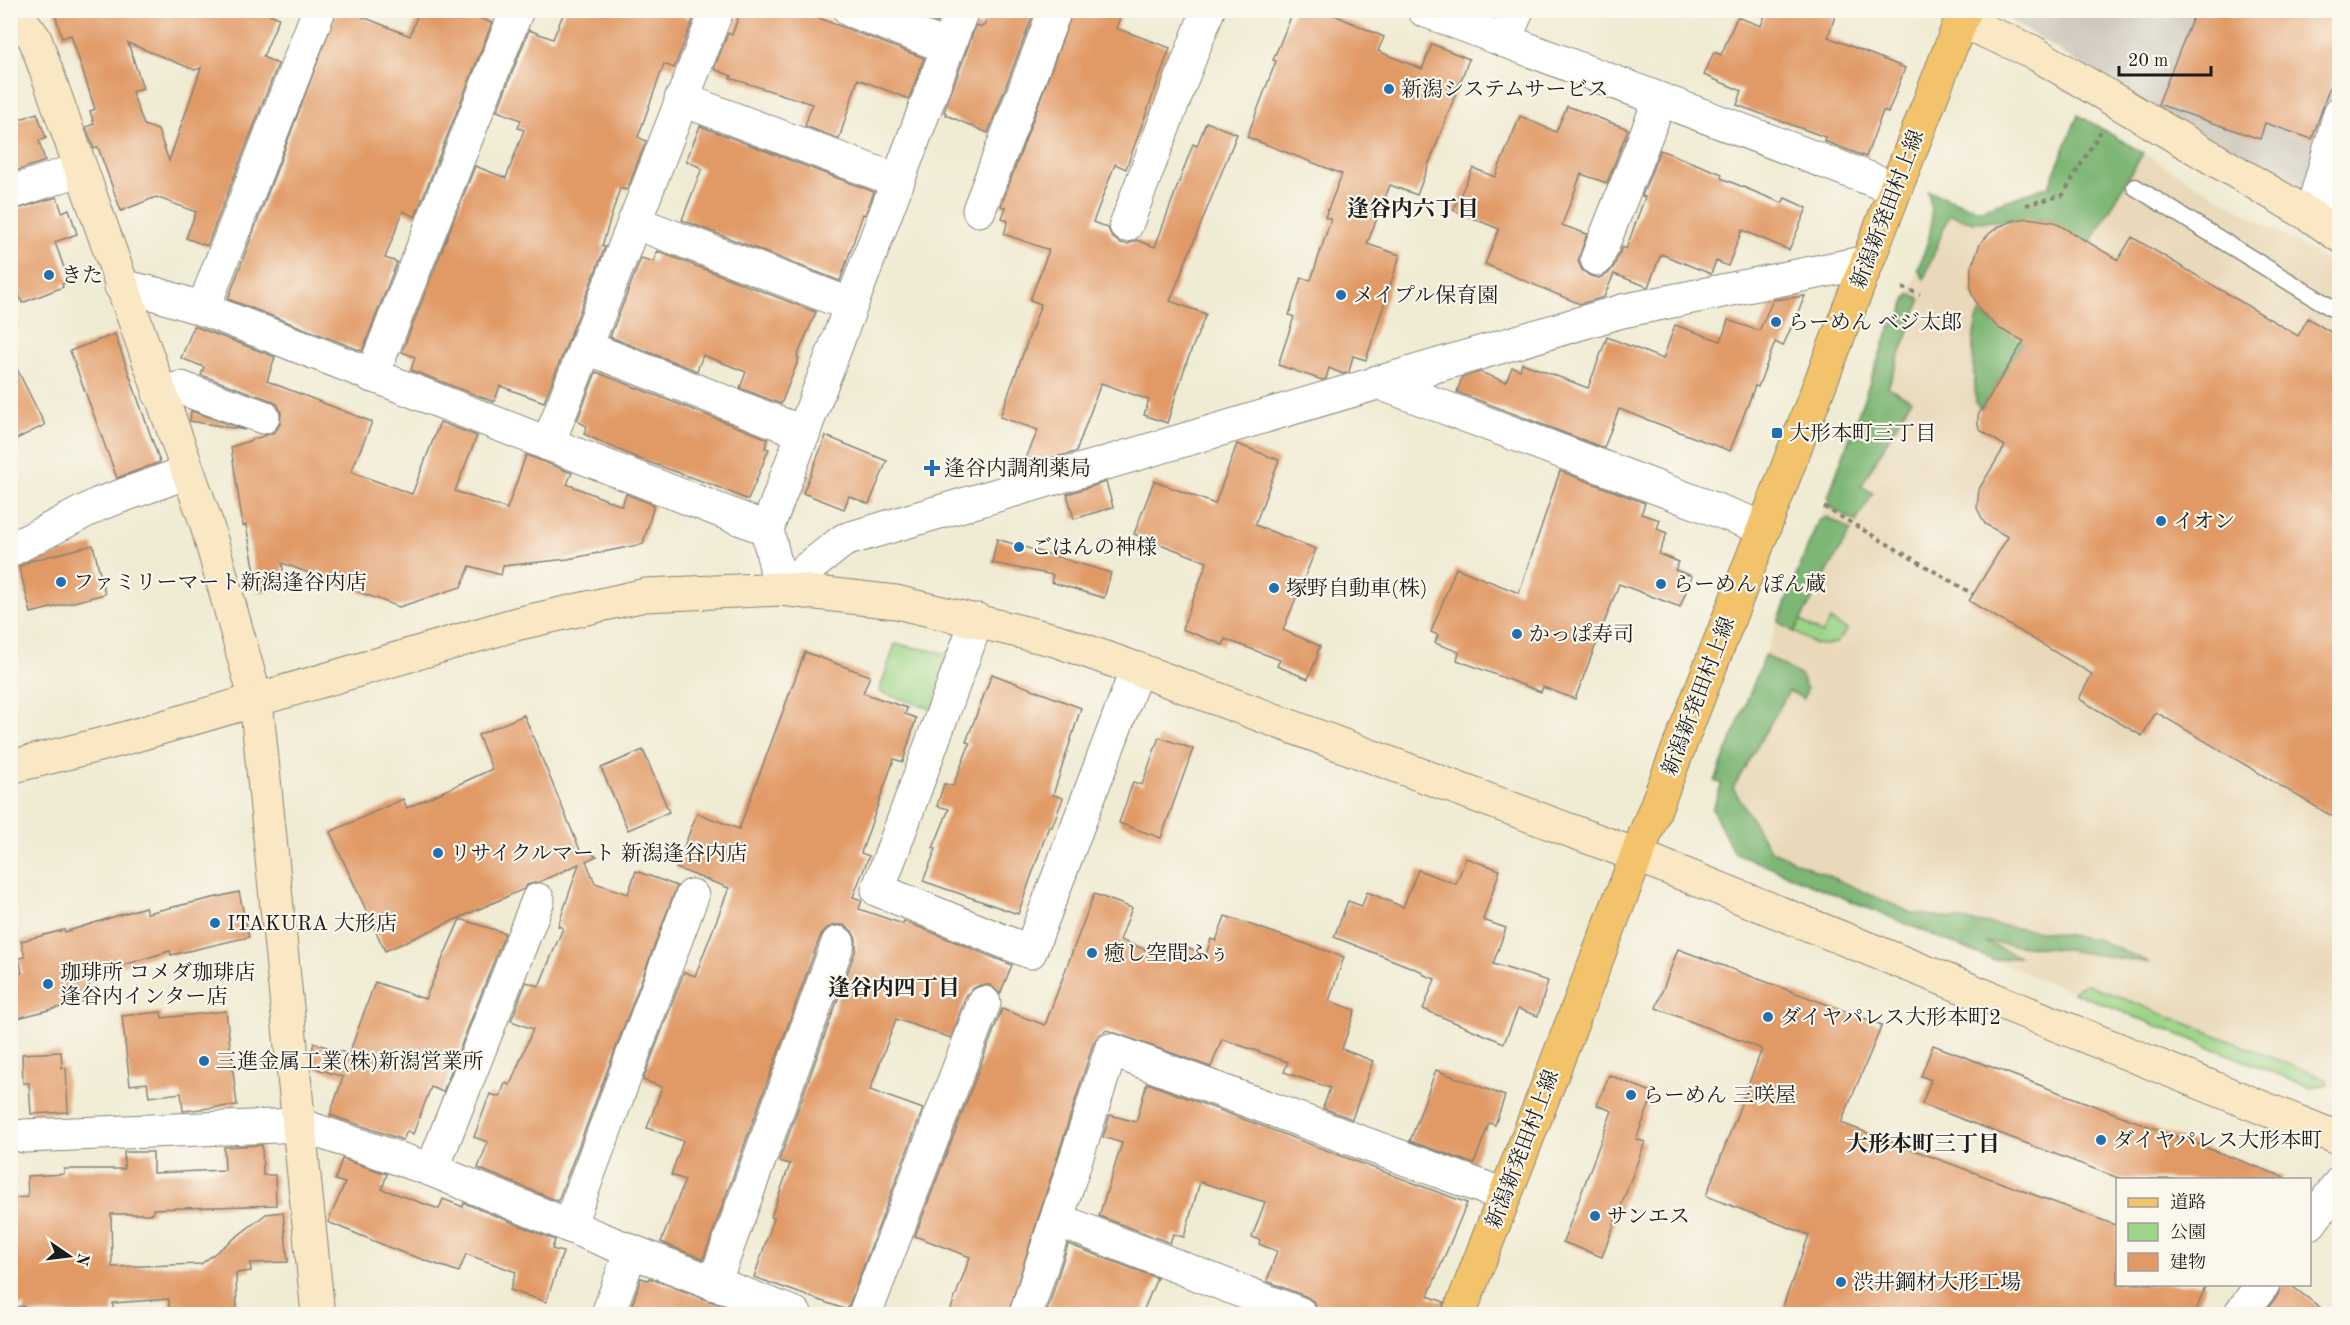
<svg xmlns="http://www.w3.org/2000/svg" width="2350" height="1325" font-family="'Old Standard TT','Noto Serif JP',serif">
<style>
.built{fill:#e9d9ba}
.industrial{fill:#c9c3b8}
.green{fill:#9cd588;stroke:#5c7852;stroke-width:1.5}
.forest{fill:#7db674;stroke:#4c6948;stroke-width:1.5}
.building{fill:#e19a66;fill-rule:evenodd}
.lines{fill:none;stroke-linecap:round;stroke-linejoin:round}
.lane-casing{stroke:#868478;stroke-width:19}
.street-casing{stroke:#868478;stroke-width:35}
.secondary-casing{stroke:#868478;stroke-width:35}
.primary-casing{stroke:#868478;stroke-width:35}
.path{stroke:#868478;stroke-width:4;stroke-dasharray:4.5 4.5;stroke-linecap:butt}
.lane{stroke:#fff;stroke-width:16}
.street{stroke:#fff;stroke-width:33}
.secondary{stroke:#fae7c3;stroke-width:33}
.primary{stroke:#f2c36a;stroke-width:33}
.poi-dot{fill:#1f6fb2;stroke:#fbf7ec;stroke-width:2}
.labels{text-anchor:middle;stroke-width:4.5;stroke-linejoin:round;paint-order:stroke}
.poi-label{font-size:21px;fill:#1c1c1c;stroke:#fbf7ec;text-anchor:start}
.street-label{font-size:21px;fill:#1c1c1c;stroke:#fbf7ec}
.neighbourhood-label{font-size:22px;font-weight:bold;fill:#1c1c1c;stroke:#fbf7ec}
</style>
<rect width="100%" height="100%" fill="#fbf7ec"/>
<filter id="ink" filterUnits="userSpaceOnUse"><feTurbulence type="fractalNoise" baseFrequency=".0167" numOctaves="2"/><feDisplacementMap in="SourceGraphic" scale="12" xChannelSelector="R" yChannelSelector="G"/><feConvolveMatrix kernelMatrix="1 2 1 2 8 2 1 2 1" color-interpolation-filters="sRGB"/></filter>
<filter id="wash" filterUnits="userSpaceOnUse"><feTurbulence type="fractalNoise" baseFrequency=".008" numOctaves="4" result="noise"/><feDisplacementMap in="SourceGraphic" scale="24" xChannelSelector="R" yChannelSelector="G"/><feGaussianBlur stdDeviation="1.35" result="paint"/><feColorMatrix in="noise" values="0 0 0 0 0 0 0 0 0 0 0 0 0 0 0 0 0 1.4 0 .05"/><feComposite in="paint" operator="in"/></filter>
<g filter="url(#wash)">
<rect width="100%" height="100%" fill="#f0ebd3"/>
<path class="built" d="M2078,115L2339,268V1084L2312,1088L1993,960L1733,852L1712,809L1722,784L1715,781L1828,497L1890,327L1900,317L1931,236L1932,221L1928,191L1979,210L2049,186Z"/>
<path class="industrial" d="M1996,11H2339V227Z"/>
<g class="green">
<path d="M1800,620L1822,634L1830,620L1847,630L1836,643L1825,645L1815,644L1794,632Z"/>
<path d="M895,644L962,656L942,712L879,692Z"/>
<path d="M2087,984L2326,1079L2328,1085L2312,1088L2073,992L2078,987Z"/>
</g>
<g class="forest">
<path d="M2078,115L2143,153L2090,244L2054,222L2040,219L1974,222L1949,215L1924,279L1918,269C1930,238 1935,226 1928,191L1979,210L2049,186Z"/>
<path d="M1911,294L1918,297L1920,301L1888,387L1911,400L1861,486L1873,493L1856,522L1830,507L1828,497L1890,327L1900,317L1908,296Z"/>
<path d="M1981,311C1992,327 2008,332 2026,337L1981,410L1976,403C1975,373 1967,338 1981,311Z"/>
<path d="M1827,517L1851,530L1794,632L1778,622L1818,521Z"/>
<path d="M1765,655L1800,675L1807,689L1804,699L1789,691L1733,788L1770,850L1912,913L2096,939L2150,963L2067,950L1985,942L2020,957L1993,960L1733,852L1712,809L1722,784L1715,781Z"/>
</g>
<g id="blocks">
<g class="building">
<path d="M54,10H260L279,18L263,57L278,64L207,246L186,238L196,212L156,197L121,211L98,147L94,149L86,127L94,124L90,111L95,109L71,35L62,38ZM128,43L195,70L201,68L169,161L158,130L144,125L132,92L143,88Z"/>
<path d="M337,10H346L410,36L419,10H459L492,23L415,217L403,211L385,258L397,262L362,351L228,299Z"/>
<path d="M565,10H667L693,20L674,68L664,64L638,137L646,141L627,190L620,188L602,246L605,247L544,402L500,386L494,402L411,370L415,357L402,352L475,166L506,178L524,130L518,128L521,120L497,111L529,30L553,39Z"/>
<path d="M741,10H798L924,58L909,99L858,79L839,139L805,126L812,104L730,78L732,76L714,69L728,33L732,35Z"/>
<path d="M904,10H940L942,11L937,23Z"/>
<path d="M990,10H1035L988,133L946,115V113L944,112L976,25L981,27L984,26Z"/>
<path d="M1073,10H1123L1116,28L1170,48L1126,169L1115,164L1093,222L1108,228L1112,237L1120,243L1128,244L1137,240L1155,247L1193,144L1197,146L1206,122L1237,134L1170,301L1206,314L1187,361L1167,423L1144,415L1149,400L1101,383L1076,452L1023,465L1038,430L1000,417L1041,304L1030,300L1049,250L1004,234L1008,221L1002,218L1006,208L1001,206Z"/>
<path d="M1294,10H1323L1384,37L1378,51L1422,69L1432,44L1469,59L1417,195L1390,185L1367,244L1400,255L1366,360L1353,356L1349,372L1343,374L1329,368L1326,379L1322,380L1278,365L1294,317L1289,315L1301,278L1311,280L1331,219L1325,217L1342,174L1247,137L1276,61L1273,60Z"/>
<path d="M1767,10H1837L1828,37L1905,68L1888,113L1883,111L1866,157L1824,141L1825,137L1737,105L1742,91L1704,75L1714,52L1721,55L1737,17L1761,26Z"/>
<path d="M2196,10H2340V56L2312,139L2265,123L2260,139L2158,104Z"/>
<path d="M1567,106L1628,129L1607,183L1581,174L1562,225L1587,234L1578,261L1582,270L1590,276L1599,278L1608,274L1614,266L1622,247L1626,249L1645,197L1642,196L1660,150L1722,174L1721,178L1782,203L1785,198L1807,208L1789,250L1742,230L1728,266L1716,261L1711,274L1661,254L1648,287L1614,274L1604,297L1580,304L1485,264L1499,229L1453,210L1473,168L1495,177L1520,116L1556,132Z"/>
<path d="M37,113L46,138L39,141L45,161L10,173V123Z"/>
<path d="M700,126L874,192L865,215L863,214L840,281L682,220L702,168L686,161Z"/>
<path d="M57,197L62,212L69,209L77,234L55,242L69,282L62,284L63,287L22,303L17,288L10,291V211Z"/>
<path d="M2027,218L2054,222L2118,260L2132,237L2298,336L2308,318L2340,338V821L2156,712L2142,736L2079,699L2092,674L1969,601L2008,537L1985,524L1977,508L1979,489L2005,446L1980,430L1978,425V415L2024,341L2000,329L1981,312L1971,292V268L1980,244L1989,234L1998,227L2012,221Z"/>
<path d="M657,251L816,312L797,357L799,358L781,404L740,388L746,372L703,355L697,371L610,337L641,258L654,262Z"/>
<path d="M1805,296L1783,346L1775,342L1758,387L1755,386L1730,451L1619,409L1604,448L1457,392L1462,378L1480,372L1506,382L1512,367L1520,370L1522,363L1588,388L1607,337L1663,359L1675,325L1721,341L1728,320L1759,331L1773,300Z"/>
<path d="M194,326L275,357L267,381L372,422L351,472L412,494L440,422L477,436L455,491L507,509L526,455L572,473L567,484L622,506L626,494L654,505L643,544L568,559L503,566L501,575L470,566L461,587L399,607L282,563L286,587L259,592L246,525L243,526L231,447L275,432L280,424L281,413L278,405L270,400L201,375L204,367L181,358Z"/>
<path d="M115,334L160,462L117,478L70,351Z"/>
<path d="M10,355L45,425L10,442Z"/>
<path d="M596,372L768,439L765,448L769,449L748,500L713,485L637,458L584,434L587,426L577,421Z"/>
<path d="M191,411L245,430L190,421Z"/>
<path d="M826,436L887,461L869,504L849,496L844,509L803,493Z"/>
<path d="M1237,444L1279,460L1255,525L1316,549L1283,630L1320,646L1317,654L1318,655L1308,679L1277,666L1280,660L1225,639L1223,645L1182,629L1207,562L1134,534L1154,481L1215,504Z"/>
<path d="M1560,471L1645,503L1641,514L1660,520L1657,529L1667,533L1659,554L1679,562L1675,570L1692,576L1680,607L1619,584L1575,699L1543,687L1541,692L1457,660L1459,652L1435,643L1438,635L1431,632L1456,568L1519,593Z"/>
<path d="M1106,482L1113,507L1074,519L1067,494Z"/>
<path d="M997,539L1111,573L1104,598L1051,582L1053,575L992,563Z"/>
<path d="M93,545L105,594L31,613L19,567L30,561Z"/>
<path d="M805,652L870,676L863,693L907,708L905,714L916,718L903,762L894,759L861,853L869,856L853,897L862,900L859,909L903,924L904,921L1012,965L1000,994L990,985H980L972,989L966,996L951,1038L896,1019L870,1090L923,1109L847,1310L754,1277L774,1218L771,1217L790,1164L779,1161L856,949V939L852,931L844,925H834L826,929L820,937L703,1259L661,1242L685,1180L671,1175L683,1141L647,1128L662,1087L643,1080L684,972L695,976L729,888L676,868L697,813L739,829Z"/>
<path d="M992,674L1081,708L1053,795L1063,798L1052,827L1049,826L1018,914L923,881L936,849L933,848L949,809L937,806L944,784L953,786L970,743L966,742Z"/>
<path d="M524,715L580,850L597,856L586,861L595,883L628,894L636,871L677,886L558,1201L478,1168L488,1142L474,1137L490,1094L500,1097L505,1083L510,1085L533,1029L511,1021L526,982L539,986L563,928L558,926L579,864L539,882L527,885L524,889L385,951L330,832L403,799L407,808L492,769L478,735Z"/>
<path d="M1159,737L1193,749L1161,838L1119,823L1133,782L1142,785Z"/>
<path d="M643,750L669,812L628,830L601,768Z"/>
<path d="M1466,858L1500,870L1483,920L1506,928L1493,964L1548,981L1538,1016L1518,1009L1504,1043L1423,1009L1435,979L1422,974L1423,972L1334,937L1348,901L1362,906L1367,892L1403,907L1418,870L1456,884Z"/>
<path d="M239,892L249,937L171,955L170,951L87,976L92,999L10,1020V976L22,973L19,958L25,957L21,941L64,930L65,932L145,907L147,913Z"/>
<path d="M1094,894L1132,908L1120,940L1169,958L1174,943L1206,955L1211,939L1216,941L1225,916L1344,957L1329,1001L1355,1010L1342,1049L1373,1061L1352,1119L1323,1108L1330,1088L1284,1072L1288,1062L1222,1039L1211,1067L1107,1030L1098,1036L1093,1044L1008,1314H949L970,1257L915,1236L1002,1009L1045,1025Z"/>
<path d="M460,919L505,933L443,1092L431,1087L413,1134L407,1131L403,1140L330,1115L343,1077L312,1067L311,1054L314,1043L349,1054L375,982L425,999Z"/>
<path d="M1678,949L1882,1025L1841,1123L2118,1226V1284H2206L2195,1314H1780L1809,1235L1706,1196L1762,1049L1656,1008Z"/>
<path d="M226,1011L237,1105L183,1111L181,1093L149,1097L147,1083L130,1085L122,1016L161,1012L162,1018Z"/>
<path d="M1933,1045L2284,1177L2283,1179H2121L1922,1104L1931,1080L1921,1076Z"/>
<path d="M61,1052L62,1068H66L68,1112L31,1114L29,1083H23L22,1054Z"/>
<path d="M1436,1070L1505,1096L1495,1125L1489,1123L1474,1164L1410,1141Z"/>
<path d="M1609,1075L1654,1093L1636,1139L1645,1142L1602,1257L1563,1242L1612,1111L1597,1105Z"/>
<path d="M1147,1083L1467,1203L1428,1296L1444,1302L1441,1314H1318L1315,1303L1307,1297L1267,1281L1277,1251L1259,1244L1260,1240L1252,1237L1265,1202L1200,1182L1184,1237L1173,1234L1170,1243L1099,1216L1122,1143L1103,1137L1110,1115L1136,1122Z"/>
<path d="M262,1145L263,1175H275L276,1205L153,1209V1214H111L112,1267L201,1264L266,1214L283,1212L288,1262L250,1263L251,1271L236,1273L237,1314H169V1299L113,1303V1314H25L24,1306L10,1307V1198L28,1197L27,1176L64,1174V1169H124V1152H153V1173L225,1170L224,1147Z"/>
<path d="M342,1159L387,1174L382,1189L439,1209L443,1199L463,1207L464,1203L555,1240L552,1249L563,1252L546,1302L510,1290L516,1272L466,1254L459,1272L398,1251L328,1222L345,1183L335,1180Z"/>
<path d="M1068,1244L1157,1278L1142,1314H1046Z"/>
<path d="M641,1278L648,1280L649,1278L744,1314H629Z"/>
<path d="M2281,1284H2289L2329,1314H2263L2278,1295Z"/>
</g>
</g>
</g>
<g filter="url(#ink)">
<use href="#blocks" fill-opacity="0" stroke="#868478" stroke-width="1.5"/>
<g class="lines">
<defs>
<path id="lane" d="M2135,187L2340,313"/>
<g id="street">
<path d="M850,10L948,47"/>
<path d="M962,10L767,529L781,589L844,540L1622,311L1867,262"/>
<path d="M1424,10L1894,188"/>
<path d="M1505,41L1517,10"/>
<path d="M681,99L898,181"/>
<path d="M10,193L81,169"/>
<path d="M979,210L1055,10"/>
<path d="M2311,216L2340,113"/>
<path d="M634,222L851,305"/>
<path d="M1126,225L1208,10"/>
<path d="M1597,259L1660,100"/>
<path d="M121,286L156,294L203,309L767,529"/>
<path d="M203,309L319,10"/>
<path d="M585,347L804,433"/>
<path d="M372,376L517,10"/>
<path d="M1377,382L1764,528"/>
<path d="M159,393L181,388L263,417"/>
<path d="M548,444L717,10"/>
<path d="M10,550L99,504L188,472"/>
<path d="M977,620L878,890L1030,952L1137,669"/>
<path d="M24,1136L300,1125L432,1170L631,1251L795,1314"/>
<path d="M432,1170L538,900"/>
<path d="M1058,1220L1300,1314"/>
<path d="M2310,1223L2340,1183"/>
<path d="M569,1226L692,896"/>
<path d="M714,1284L838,943"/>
<path d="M608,1314L631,1251"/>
<path d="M865,1314L984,1003"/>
<path d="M1026,1314L1111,1050L1504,1195"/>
<path d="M2240,1314L2263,1284"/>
</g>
<g id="secondary">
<path d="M14,10L35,39L206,522L256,700L318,1314"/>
<path d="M1961,21L2031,51L2311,216L2340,236"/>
<path d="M10,767L119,740L516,624L645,595L781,589L896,602L1055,640L1137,669L1636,855L2340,1139"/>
</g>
<path id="primary" d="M1459,1314L1965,10"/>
</defs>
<use href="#lane" class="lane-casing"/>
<use href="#street" class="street-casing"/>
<use href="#secondary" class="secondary-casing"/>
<use href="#primary" class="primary-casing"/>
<g class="path">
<path d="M2026,205L2063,195L2102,129"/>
<path d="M1902,288L1920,294"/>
<path d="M1824,507L1973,594"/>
</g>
<use href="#lane" class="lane"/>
<use href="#street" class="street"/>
<use href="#secondary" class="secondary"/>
<use href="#primary" class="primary"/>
</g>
</g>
<g class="poi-dot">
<circle cx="1389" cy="89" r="6"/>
<circle cx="49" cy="275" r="6"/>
<circle cx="1341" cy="295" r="6"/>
<circle cx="1776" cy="322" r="6"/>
<rect x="1771" y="427" width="12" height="12" rx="3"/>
<path d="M929 459h6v6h6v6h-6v6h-6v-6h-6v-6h6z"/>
<circle cx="2161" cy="521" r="6"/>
<circle cx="1019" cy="547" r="6"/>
<circle cx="61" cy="582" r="6"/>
<circle cx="1661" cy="584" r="6"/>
<circle cx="1274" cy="588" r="6"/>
<circle cx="1517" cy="634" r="6"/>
<circle cx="438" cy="853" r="6"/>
<circle cx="215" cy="923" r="6"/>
<circle cx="1092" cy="953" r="6"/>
<circle cx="48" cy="984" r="6"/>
<circle cx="1768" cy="1017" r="6"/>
<circle cx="204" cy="1061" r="6"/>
<circle cx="1631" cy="1095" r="6"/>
<circle cx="2101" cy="1140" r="6"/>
<circle cx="1595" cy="1216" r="6"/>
<circle cx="1841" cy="1282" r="6"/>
</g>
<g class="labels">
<g class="poi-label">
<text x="1401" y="96">新潟システムサービス</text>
<text x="61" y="282">きた</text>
<text x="1353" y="302">メイプル保育園</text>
<text x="1788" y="329">らーめん ベジ太郎</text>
<text x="1789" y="440">大形本町三丁目</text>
<text x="944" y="475">逢谷内調剤薬局</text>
<text x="2173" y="528">イオン</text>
<text x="1031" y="554">ごはんの神様</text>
<text x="73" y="589">ファミリーマート新潟逢谷内店</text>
<text x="1673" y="591">らーめん ぽん蔵</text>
<text x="1286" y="595">塚野自動車(株)</text>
<text x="1529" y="641">かっぱ寿司</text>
<text x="450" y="860">リサイクルマート 新潟逢谷内店</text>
<text x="227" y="930">ITAKURA 大形店</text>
<text x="1104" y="960">癒し空間ふぅ</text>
<text x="60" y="979">珈琲所 コメダ珈琲店<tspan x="60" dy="24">逢谷内インター店</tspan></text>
<text x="1780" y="1024">ダイヤパレス大形本町2</text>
<text x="216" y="1068">三進金属工業(株)新潟営業所</text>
<text x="1643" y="1102">らーめん 三咲屋</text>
<text x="2113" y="1147">ダイヤパレス大形本町</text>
<text x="1607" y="1223">サンエス</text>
<text x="1853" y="1289">渋井鋼材大形工場</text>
</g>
<g class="street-label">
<text transform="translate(1887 209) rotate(-69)" y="7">新潟新発田村上線</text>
<text transform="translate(1698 696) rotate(-69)" y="7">新潟新発田村上線</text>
<text transform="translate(1522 1149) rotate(-69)" y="7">新潟新発田村上線</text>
</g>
<g class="neighbourhood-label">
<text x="1413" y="216">逢谷内六丁目</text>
<text x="894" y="995">逢谷内四丁目</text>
<text x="1923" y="1151">大形本町三丁目</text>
</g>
</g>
<rect width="2350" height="1325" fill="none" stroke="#fbf7ec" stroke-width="36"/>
<rect x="2116" y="1178" width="195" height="108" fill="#fbf7ec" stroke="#a29f99" stroke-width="1.5"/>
<rect x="2128" y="1198" width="30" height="9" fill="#f2c36a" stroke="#a29f99" stroke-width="1.5"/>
<text x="2170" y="1208" font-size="18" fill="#1c1c1c">道路</text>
<rect x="2128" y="1223" width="30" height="18" fill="#9cd588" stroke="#a29f99" stroke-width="1.5"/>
<text x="2170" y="1238" font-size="18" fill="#1c1c1c">公園</text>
<rect x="2128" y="1253" width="30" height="18" fill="#e19a66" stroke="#a29f99" stroke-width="1.5"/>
<text x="2170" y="1268" font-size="18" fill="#1c1c1c">建物</text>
<g transform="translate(69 1256) rotate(104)" stroke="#fbf7ec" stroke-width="4.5" paint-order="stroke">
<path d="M0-4.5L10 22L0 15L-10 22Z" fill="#1c1c1c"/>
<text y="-9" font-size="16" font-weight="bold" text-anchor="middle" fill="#1c1c1c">N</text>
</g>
<path d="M2119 66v9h92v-9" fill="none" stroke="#1c1c1c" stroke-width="3"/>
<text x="2128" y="66" font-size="18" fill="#1c1c1c" stroke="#fbf7ec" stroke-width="4.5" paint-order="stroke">20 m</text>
</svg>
